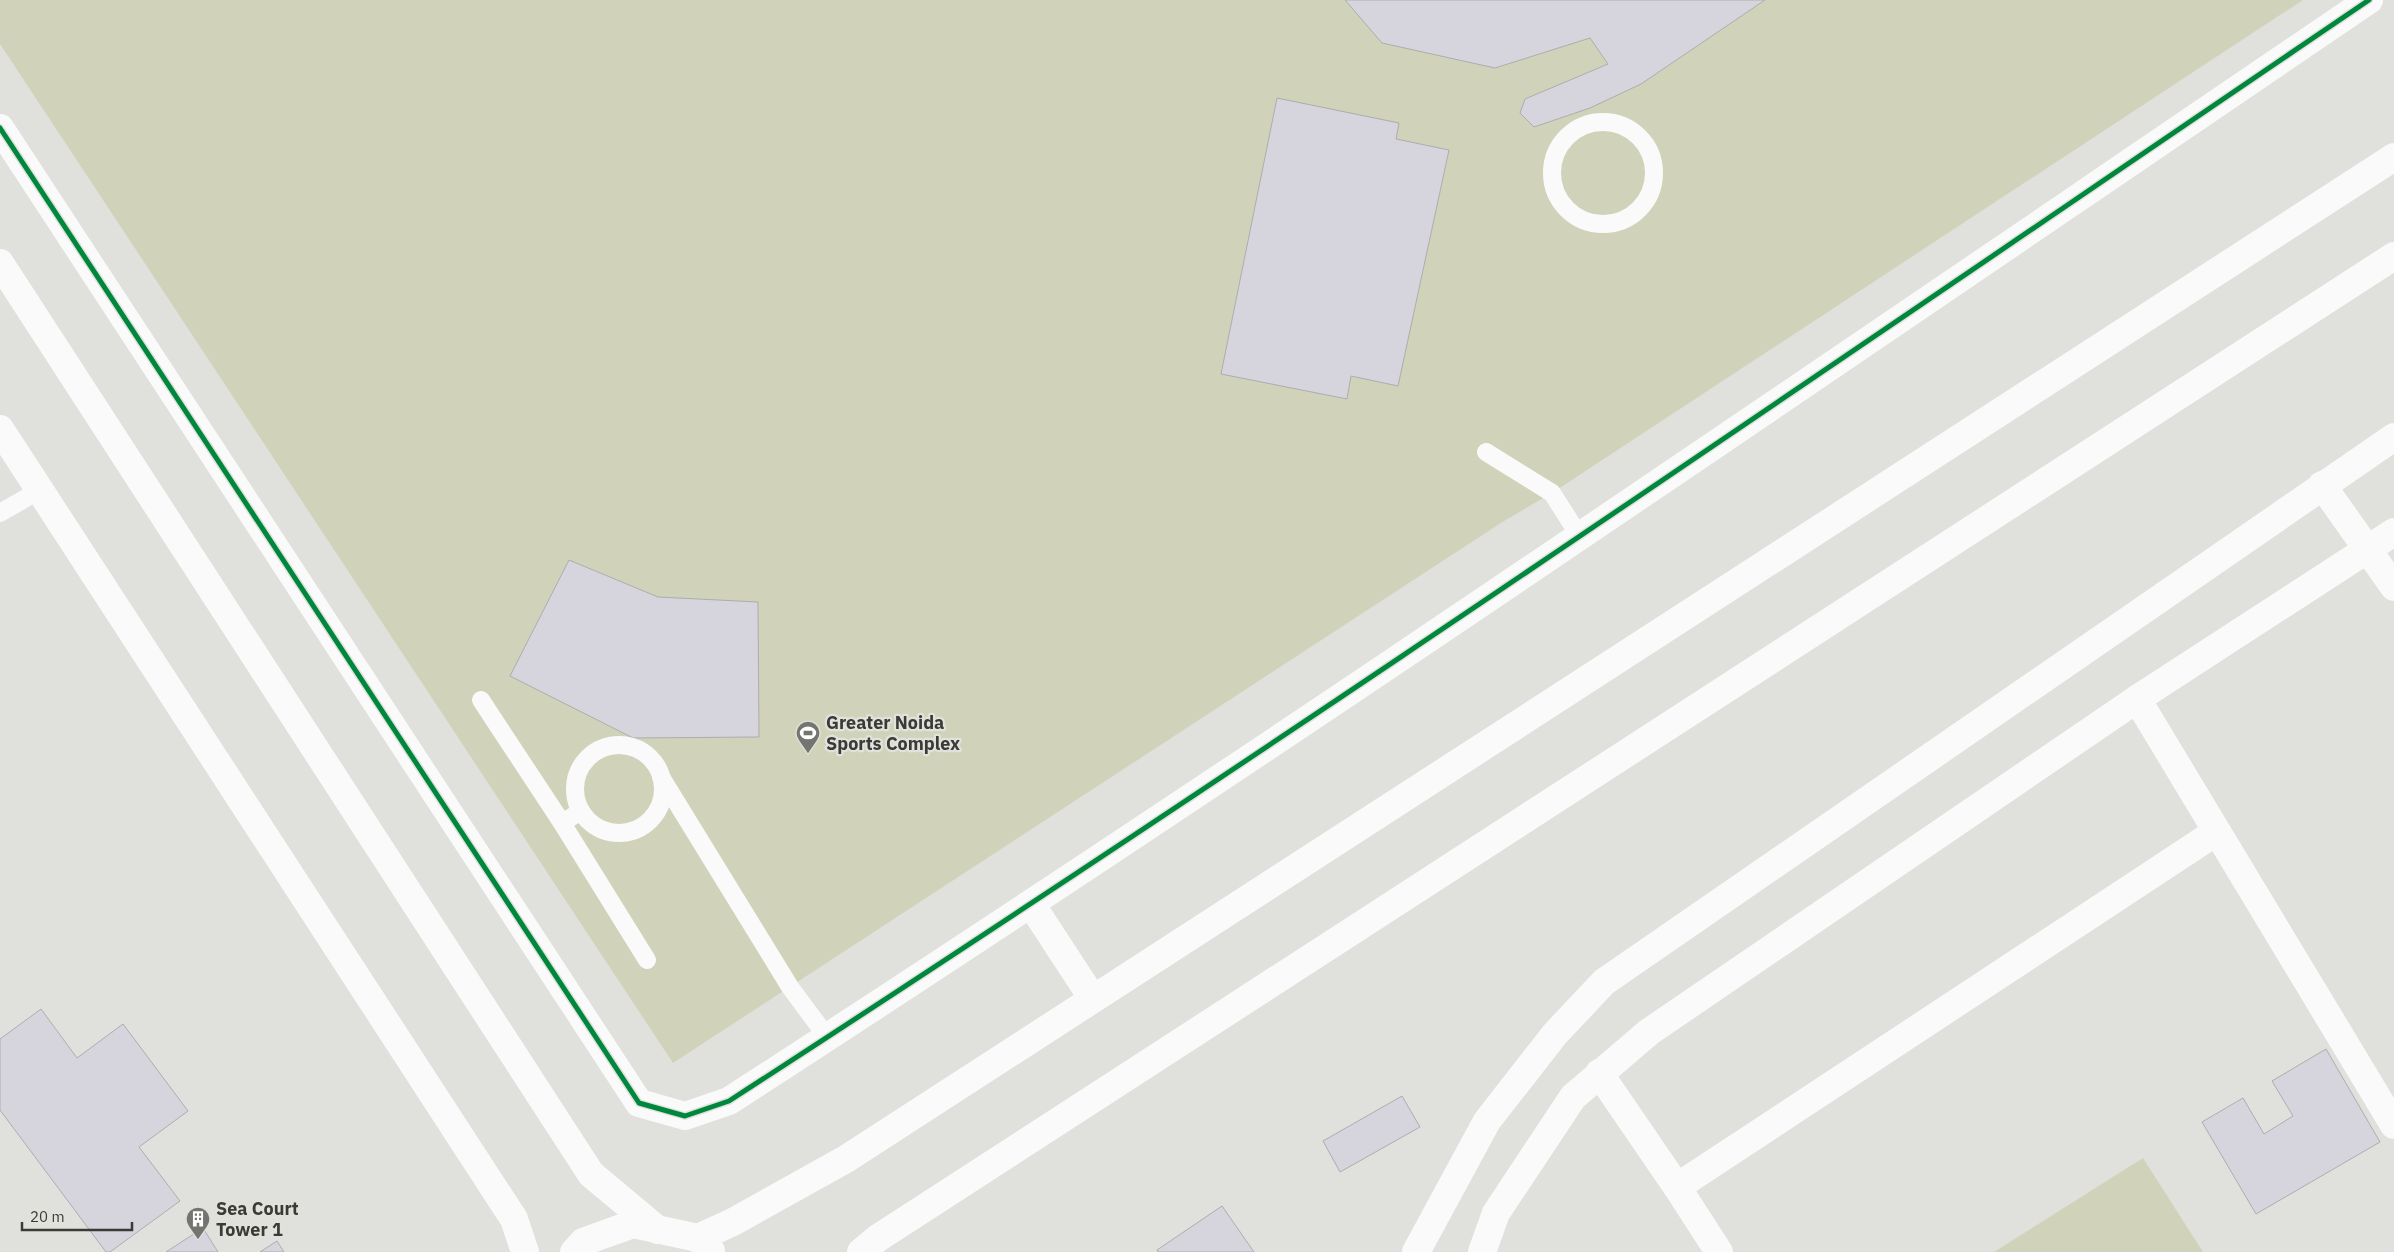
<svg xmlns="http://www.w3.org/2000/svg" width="2394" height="1252" font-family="'IBM Plex Sans',sans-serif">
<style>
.green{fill:#d0d3b9}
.building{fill:#d6d4dd;stroke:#adadad}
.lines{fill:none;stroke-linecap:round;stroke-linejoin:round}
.service{stroke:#fafafa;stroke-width:18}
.minor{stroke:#fafafa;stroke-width:28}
.tertiary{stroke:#fafafa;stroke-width:28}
.cycleway-casing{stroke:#e1e2dc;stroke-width:8}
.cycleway{stroke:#00873e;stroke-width:5}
.labels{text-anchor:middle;stroke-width:4.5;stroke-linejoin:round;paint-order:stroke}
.poi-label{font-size:18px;font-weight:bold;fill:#3a3a37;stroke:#e1e2dc;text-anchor:start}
</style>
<rect width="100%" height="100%" fill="#e0e1dd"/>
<g class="green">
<path d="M0,0H2303L1552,493L1504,521L673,1063L0,44Z"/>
<path d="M2143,1158L2203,1252H1994Z"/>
</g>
<g class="building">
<path d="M1345,0H1765L1641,84L1590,108L1534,127L1520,113L1525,99L1608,64L1590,38L1495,68L1382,43Z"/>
<path d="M1277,98L1399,123L1396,139L1449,150L1398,386L1351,376L1347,399L1221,374Z"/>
<path d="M569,560L658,597L758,602L759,737L633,738L510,676Z"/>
<path d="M41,1009L77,1058L123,1024L188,1111L139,1147L180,1201L110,1252H106L0,1110V1039Z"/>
<path d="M2326,1049L2380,1142L2256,1214L2202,1122L2243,1098L2264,1134L2293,1116L2272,1081Z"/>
<path d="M1402,1096L1420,1127L1340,1172L1323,1141Z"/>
<path d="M1222,1206L1254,1252H1158L1157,1250Z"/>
<path d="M203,1228L218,1252H166Z"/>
<path d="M277,1241L284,1252H260Z"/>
</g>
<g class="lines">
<g class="service">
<circle cx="1603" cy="173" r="51"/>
<path d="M1486,452L1552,493L1580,537"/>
<path d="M0,513L40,490"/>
<path d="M481,700L562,823"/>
<circle cx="619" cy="789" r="44"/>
<path d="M661,777L790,987L827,1037"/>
<path d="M581,811L562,823L647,960"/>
</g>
<g class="minor">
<path d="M0,128L639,1103L685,1116L729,1101C1282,743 1824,370 2369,0"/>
<path d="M2322,485L2394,587"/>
<path d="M2137,699L2394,1125"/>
<path d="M1031,904L1093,999"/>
<path d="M1599,1073L1677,1187L1719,1252"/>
<path d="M1677,1187L2216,832"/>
<path d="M1416,1252L1487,1121L1555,1034L1604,982L2394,437"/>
<path d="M1482,1252L1496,1213L1573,1097L1649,1032L2137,699L2394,532"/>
</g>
<g class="tertiary">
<path d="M0,263L591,1174L658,1230"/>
<path d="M0,429L514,1219L525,1252"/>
<path d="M698,1238L733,1222L846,1159L2394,157"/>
<path d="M574,1252L583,1242L633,1224L698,1238L711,1251"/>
<path d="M861,1252L878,1238L2394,256"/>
</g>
<defs>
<path id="cycleway" d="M0,128L639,1103L685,1116L729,1101C1282,743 1824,370 2369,0"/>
</defs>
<use href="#cycleway" class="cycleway-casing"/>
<use href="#cycleway" class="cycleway"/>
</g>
<defs>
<symbol id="stadium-pin" viewBox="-11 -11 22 30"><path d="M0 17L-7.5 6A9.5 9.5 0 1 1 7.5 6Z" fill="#747471" stroke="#e1e2dc"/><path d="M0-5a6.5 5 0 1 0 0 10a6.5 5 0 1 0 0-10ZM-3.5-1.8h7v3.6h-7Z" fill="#fff"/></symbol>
<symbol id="building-pin" viewBox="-11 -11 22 30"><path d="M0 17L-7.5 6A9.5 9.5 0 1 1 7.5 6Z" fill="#747471" stroke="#e1e2dc"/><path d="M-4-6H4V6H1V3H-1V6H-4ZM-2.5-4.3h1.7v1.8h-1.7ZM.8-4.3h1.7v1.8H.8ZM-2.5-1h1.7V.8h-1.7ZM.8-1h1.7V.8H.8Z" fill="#fff"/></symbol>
</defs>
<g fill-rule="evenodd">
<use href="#stadium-pin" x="794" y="719" width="28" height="38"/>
<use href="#building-pin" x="184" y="1205" width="28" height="38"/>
</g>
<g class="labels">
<g class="poi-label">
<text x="826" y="729">Greater Noida<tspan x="826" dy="21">Sports Complex</tspan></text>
<text x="216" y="1215">Sea Court<tspan x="216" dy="21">Tower 1</tspan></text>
</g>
</g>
<path d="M22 1222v8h110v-8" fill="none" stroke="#3a3a37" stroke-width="2.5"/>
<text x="30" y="1222" font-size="15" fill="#3a3a37" stroke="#e1e2dc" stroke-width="4" paint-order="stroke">20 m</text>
</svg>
